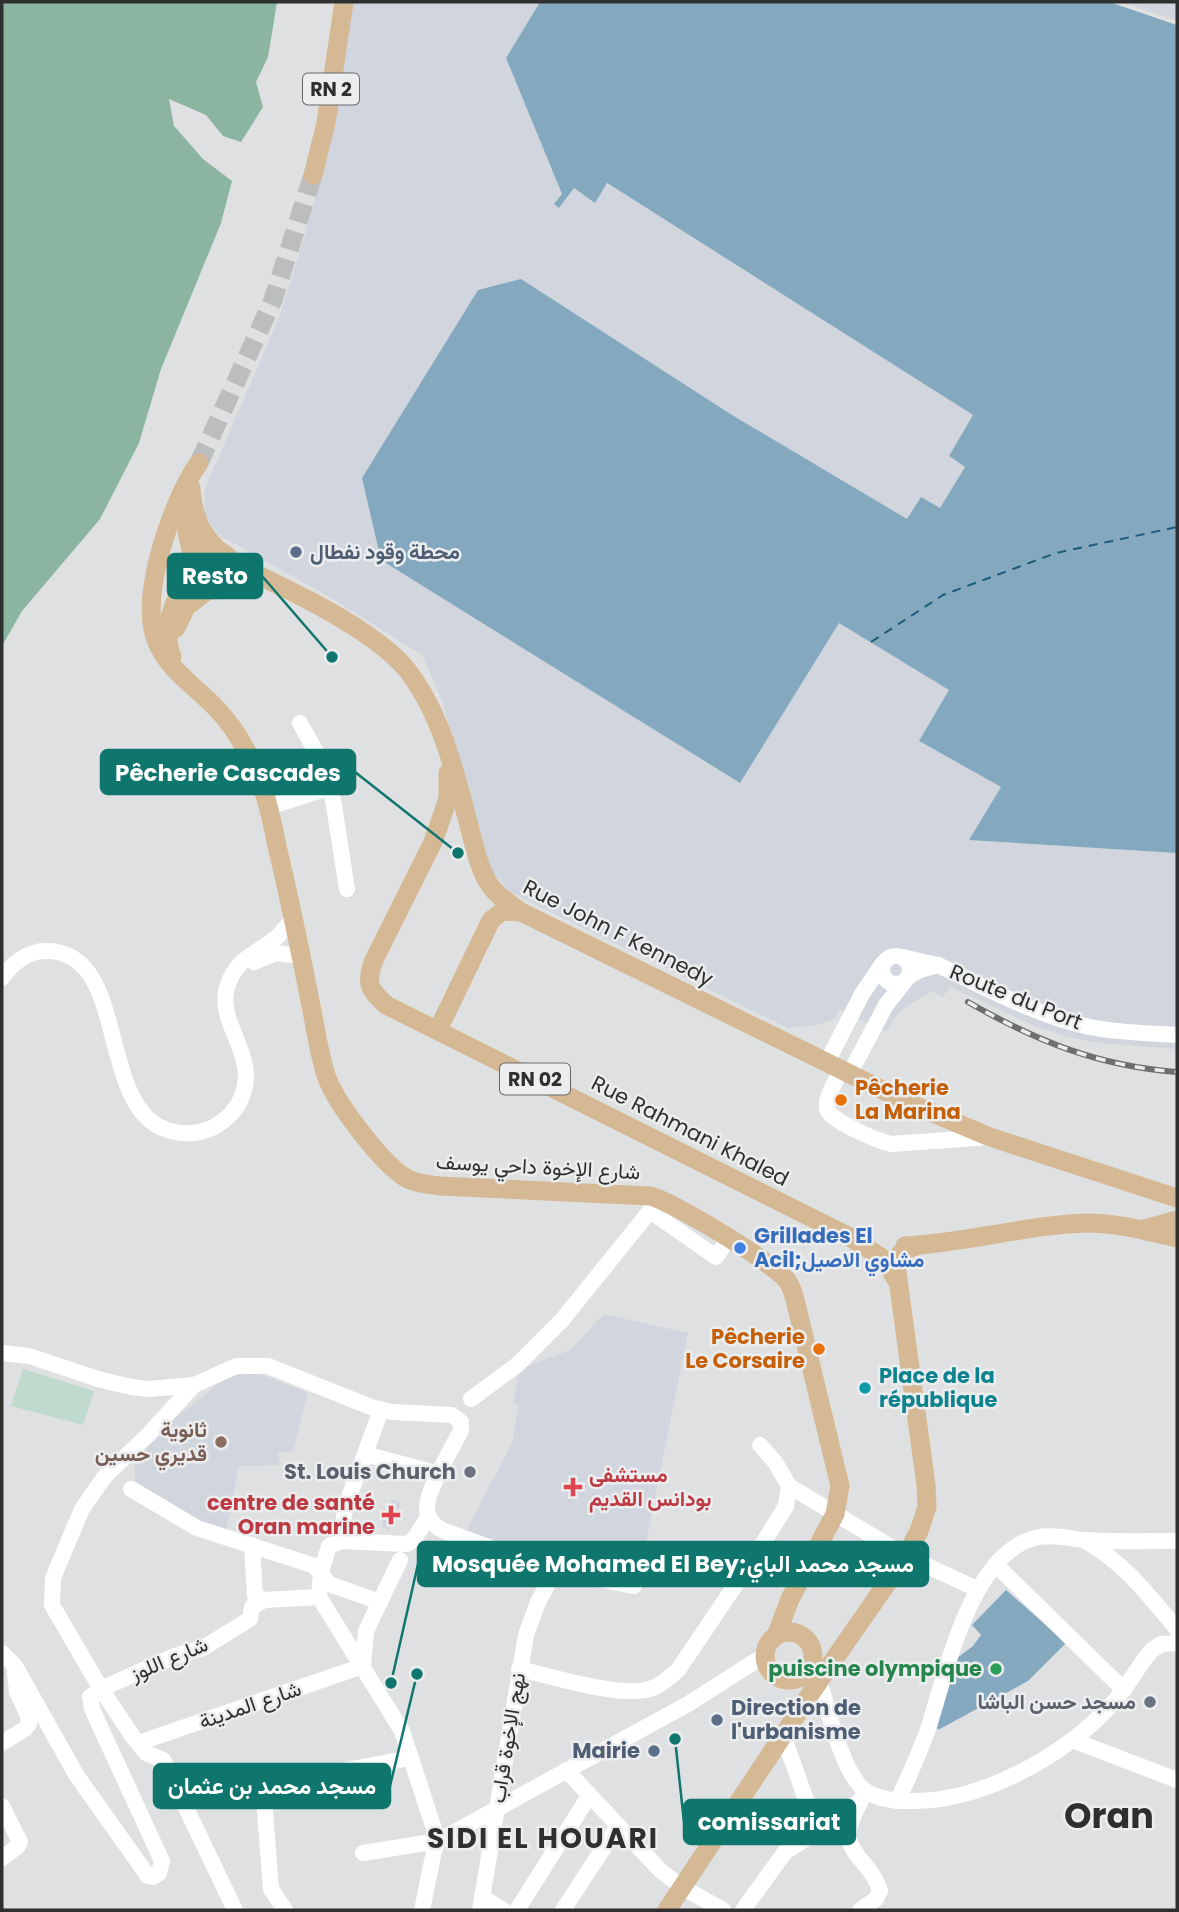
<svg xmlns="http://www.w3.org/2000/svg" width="1179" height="1912" font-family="Poppins,Vazirmatn,sans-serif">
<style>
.built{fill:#d1d5dd}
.green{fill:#c0dacd}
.forest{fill:#8bb4a1}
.water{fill:#84a9bf}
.pier{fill:#dfe0e2}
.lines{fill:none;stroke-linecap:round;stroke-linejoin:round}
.ferry{stroke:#1a5b7a;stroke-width:2;stroke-dasharray:9 7;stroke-linecap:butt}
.major-tunnel{stroke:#bcbdbe;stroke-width:19;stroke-dasharray:19 10;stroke-linecap:butt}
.minor{stroke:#fff;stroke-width:16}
.major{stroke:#d5b994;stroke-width:19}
.rail-casing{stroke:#6d6e6e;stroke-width:6}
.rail{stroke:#ecedef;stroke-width:3.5;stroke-dasharray:10;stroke-linecap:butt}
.service-dot{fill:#5c6f8a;stroke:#ecedef;stroke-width:2.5}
.food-dot{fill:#e8710a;stroke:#ecedef;stroke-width:2.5}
.shop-dot{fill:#3f7fe0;stroke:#ecedef;stroke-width:2.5}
.culture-dot{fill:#0f9aa8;stroke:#ecedef;stroke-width:2.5}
.education-dot{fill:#8d6e63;stroke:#ecedef;stroke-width:2.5}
.worship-dot{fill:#6b7280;stroke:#ecedef;stroke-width:2.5}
.health-dot{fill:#e0444e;stroke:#ecedef;stroke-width:2.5}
.leisure-dot{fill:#2e9e5b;stroke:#ecedef;stroke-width:2.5}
.labels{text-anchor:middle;stroke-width:5;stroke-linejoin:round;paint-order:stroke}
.shield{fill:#ecedef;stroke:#676869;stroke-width:2}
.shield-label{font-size:19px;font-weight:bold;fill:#2e2f2f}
.service-label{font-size:21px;font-weight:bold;fill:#4e5e75;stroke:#ecedef;text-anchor:start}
.street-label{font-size:21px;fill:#2e2f2f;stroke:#ecedef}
.food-label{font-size:21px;font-weight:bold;fill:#c56008;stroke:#ecedef;text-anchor:start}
.shop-label{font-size:21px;font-weight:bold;fill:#366cbe;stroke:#ecedef;text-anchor:start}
.culture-label{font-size:21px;font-weight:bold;fill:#0d838f;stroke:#ecedef;text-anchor:start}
.education-label{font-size:21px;font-weight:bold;fill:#785e54;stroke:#ecedef;text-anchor:end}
.worship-label{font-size:21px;font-weight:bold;fill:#5b616d;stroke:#ecedef;text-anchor:end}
.health-label{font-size:21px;font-weight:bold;fill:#be3a42;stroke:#ecedef;text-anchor:start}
.leisure-label{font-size:21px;font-weight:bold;fill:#27864d;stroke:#ecedef;text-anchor:end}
.district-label{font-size:28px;font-weight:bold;letter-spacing:2px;fill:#2e2f2f;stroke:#ecedef}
.town-label{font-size:35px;font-weight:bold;fill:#2e2f2f;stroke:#ecedef}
.leader{fill:none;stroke:#0f766e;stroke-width:2.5}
.callout-dot{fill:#0f766e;stroke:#ecedef;stroke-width:2.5}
.callout{fill:#0f766e;stroke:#0f766e;stroke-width:2.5}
.callout-label{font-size:23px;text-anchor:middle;font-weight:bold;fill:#fff}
</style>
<rect width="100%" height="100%" fill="#dfe0e2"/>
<g class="built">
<path d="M353,2H540L506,58L562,194L555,204L559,208L573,187L606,183L973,415L949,456L965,467L940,509L908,520L732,415L520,279L381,560L740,783L839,622L949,690L920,742L1001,787L969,840L1177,853V1049L1098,1043L1064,1036L1037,1027L951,987L942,997L933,991L912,1003L898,1013L886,1032L840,1010L834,1019L818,1025L788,1028L510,892L488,868L441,698L422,655L333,599L217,534L204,514L205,489L280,315L305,235L334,131Z"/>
<path d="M1110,2H1177V25Z"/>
<path d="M604,1314L688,1333L639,1577L504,1548L466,1532L512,1443L519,1405L513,1404L520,1369L570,1350Z"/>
<path d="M252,1371L308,1393L293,1451L278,1453L280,1465L239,1466L226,1531L204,1524L135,1481V1454L157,1432L225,1379Z"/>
<path d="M392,1499L401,1503L389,1530L381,1526Z"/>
</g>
<path class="green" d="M23,1369L94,1391L83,1425L11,1406Z"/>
<path class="forest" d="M2,2H277L268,57L256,82L263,107L241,142L223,136L206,115L169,99L174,126L203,159L232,181L221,223L161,369L139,443L100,519L22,611L2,646Z"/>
<g class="water">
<path d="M540,2H1110L1177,25V853L969,840L1001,787L919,741L949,690L839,623L740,783L381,560L362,478L478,290L521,279L732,415L907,519L921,497L940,508L965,467L949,456L973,415L607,183L595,203L574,188L559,208L554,204L562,194L506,58Z"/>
<path d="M1006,1590L1066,1643L1028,1681L938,1730L934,1722L957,1658L973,1646L981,1635L972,1625Z"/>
</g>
<path class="pier" d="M1110,2H1121L1177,21V25Z"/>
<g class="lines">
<path class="ferry" d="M871,642L943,595L1056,553L1177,527"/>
<path class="major-tunnel" d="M199,463L273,300L313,175"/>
<g class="minor">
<path d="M300,723L326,770L331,787L347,889"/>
<path d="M268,807L331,787"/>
<circle cx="896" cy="970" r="14"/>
<path d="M902,957L938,965L920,970L909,976"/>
<path d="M254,962L276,953L301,956"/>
<path d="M938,965C987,988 1037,1016 1090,1027C1119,1033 1148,1033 1177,1035"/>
<path d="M2,978C11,964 28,951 45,951C126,949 99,1093 158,1126C175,1135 196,1136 214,1127C226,1120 237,1110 242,1096C259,1054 214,1022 228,984C238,958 252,956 272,941C281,935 287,926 293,918"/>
<path d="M826,1064L862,994L883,963"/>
<path d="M841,1071C836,1081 825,1097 827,1109C830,1121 878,1141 891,1144L990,1137"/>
<path d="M849,1075L886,1005L904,982"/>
<path d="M2,1353L29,1356L98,1379L131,1387L149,1389L194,1385L236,1366H268L371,1407L392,1412L452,1415L461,1422V1430C453,1447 426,1491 427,1508C427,1518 433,1525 442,1530L555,1571L634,1586"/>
<path d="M194,1385L148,1435L105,1476L82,1509L53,1578L52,1605L101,1689L133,1737L146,1753L163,1760L235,1910"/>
<path d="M471,1399L517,1365L562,1320L650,1211L716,1257L728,1239"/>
<path d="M365,1454L439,1474"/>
<path d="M789,1486L906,1556L977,1589"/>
<path d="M131,1489L197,1528L315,1566L329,1584L380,1602"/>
<path d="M341,1541L345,1508L381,1410"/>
<path d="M1085,1541C1124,1562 1149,1596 1177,1629"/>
<path d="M252,1545L255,1596L264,1600L319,1597"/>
<path d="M996,1565L1124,1690"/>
<path d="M2,1653L15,1666L77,1776L148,1876L153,1877L159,1873L162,1861L92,1709L90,1697L101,1689L172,1657L203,1648L250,1619L252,1607L264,1600"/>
<path d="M519,1669C551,1676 614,1696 645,1690C658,1688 669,1678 678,1670L753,1559L786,1506L789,1486L775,1462L760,1445"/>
<path d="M819,1681C828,1708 843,1777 867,1792C879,1799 895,1801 909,1801C979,1803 1063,1757 1111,1705C1127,1688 1137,1667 1152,1650L1161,1644L1177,1643"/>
<path d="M783,1735L817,1831"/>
<path d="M1072,1740L1177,1780"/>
<path d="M2,1743L25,1729L29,1724L28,1715L17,1692L15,1672"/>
<path d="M138,1743L363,1666L366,1631L400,1560"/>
<path d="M566,1770L661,1871L682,1887L723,1910"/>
<path d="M263,1785L271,1889L285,1910"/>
<path d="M182,1801L410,1758"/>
<path d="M897,1801C908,1779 918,1756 927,1732C946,1676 970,1550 1039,1537C1056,1534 1070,1539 1086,1540C1117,1542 1147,1541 1177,1541"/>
<path d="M2,1806L20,1842L18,1846L2,1858"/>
<path d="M363,1853L438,1841L688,1704L765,1655"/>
<path d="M482,1897L503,1910"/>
<path d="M422,1910L434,1851L438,1841L402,1731L319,1597L321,1572L329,1546L341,1541L407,1544L414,1539L428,1517"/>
<path d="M480,1910L526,1635L538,1602L555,1571"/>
<path d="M517,1910L589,1796"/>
<path d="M563,1910L618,1826"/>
<path d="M743,1910L785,1852L852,1809L867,1792"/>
<path d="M860,1910L876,1899L880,1891C869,1853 830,1854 860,1803"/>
</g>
<g class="major">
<path d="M313,175L326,123L344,2"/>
<path d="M199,463C173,498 144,586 153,629C160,665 191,682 214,706C233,725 247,749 257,773C268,799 273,827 279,855C291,905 301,955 311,1006C316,1030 319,1055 327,1078C337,1104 385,1169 410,1180C420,1184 431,1185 441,1186L650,1196C671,1201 777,1264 788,1282C793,1289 795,1300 797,1308L840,1486L835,1514L790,1599L776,1636"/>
<path d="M191,488C192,502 194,514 200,526C204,534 211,543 217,549C225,555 233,557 234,569C235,593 207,596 195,580C188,562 200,549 218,550"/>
<path d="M187,504V532L194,563"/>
<path d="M232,563C282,586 375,629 408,671C440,713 454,768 467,818C473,839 477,865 489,884C497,896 510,904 521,912L909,1103L990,1137L1177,1198"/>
<path d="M176,628L186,607L208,590"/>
<path d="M172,657C160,627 177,595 192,569"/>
<path d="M448,773V799L433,842L374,960C366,984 368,988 386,1005L850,1237L885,1260L897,1281"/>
<path d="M438,1030L491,920L503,911L521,912"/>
<path d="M1145,1229L1177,1220"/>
<path d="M905,1246C966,1243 1026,1225 1087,1223C1118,1223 1147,1231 1177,1238"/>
<circle cx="789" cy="1656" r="24"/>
<path d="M667,1910L819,1681L906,1556L919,1531L927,1507L926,1485L896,1265C897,1251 906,1250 918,1245"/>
</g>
<defs>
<path id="rail" d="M968,1002C1036,1041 1098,1066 1177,1072"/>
</defs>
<use href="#rail" class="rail-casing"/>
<use href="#rail" class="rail"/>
</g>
<g class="service-dot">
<circle cx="296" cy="552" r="7"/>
<circle cx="717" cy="1720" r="7"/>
<circle cx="654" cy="1751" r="7"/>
</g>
<g class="food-dot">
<circle cx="841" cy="1100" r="7"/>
<circle cx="819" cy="1349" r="7"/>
</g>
<circle class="shop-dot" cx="740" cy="1248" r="7"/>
<circle class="culture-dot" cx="865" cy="1388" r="7"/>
<circle class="education-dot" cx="221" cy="1442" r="7"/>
<g class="worship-dot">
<circle cx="470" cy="1472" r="7"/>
<circle cx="1150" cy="1702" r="7"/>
</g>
<g class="health-dot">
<path d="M569.5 1476.5h7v7h7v7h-7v7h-7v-7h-7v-7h7z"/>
<path d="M387.5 1504.5h7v7h7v7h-7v7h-7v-7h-7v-7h7z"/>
</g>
<circle class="leisure-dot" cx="996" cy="1669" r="7"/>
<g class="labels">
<g class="shield">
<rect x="303" y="73.5" width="56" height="31" rx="5"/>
<rect x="500" y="1063.5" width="70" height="31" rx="5"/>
</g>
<g class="shield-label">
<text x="331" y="96">RN 2</text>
<text x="535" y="1086">RN 02</text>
</g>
<g class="service-label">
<text x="310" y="559">محطة وقود نفطال</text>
<text x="731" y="1715">Direction de<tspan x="731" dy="24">l'urbanisme</tspan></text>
<text x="640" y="1758" text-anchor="end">Mairie</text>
</g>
<g class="street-label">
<text transform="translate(618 933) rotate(27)" y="7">Rue John F Kennedy</text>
<text transform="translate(1016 997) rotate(22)" y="7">Route du Port</text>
<text transform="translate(690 1131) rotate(27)" y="7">Rue Rahmani Khaled</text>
<text transform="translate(538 1167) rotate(3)" y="7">شارع الإخوة داحي يوسف</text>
<text transform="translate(169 1659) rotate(-23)" y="7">شارع اللوز</text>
<text transform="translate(250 1705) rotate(-19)" y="7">شارع المدينة</text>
<text transform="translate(508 1738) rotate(-81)" y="7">نهج الإخوة قراب</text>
</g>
<g class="food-label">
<text x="855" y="1095">Pêcherie<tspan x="855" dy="24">La Marina</tspan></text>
<text x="805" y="1344" text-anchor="end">Pêcherie<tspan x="805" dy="24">Le Corsaire</tspan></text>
</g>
<g class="shop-label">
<text x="754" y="1243">Grillades El<tspan x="754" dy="24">Acil;مشاوي الاصيل</tspan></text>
</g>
<g class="culture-label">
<text x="879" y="1383">Place de la<tspan x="879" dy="24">république</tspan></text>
</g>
<g class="education-label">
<text x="207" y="1437">ثانوية<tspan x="207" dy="24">قديري حسين</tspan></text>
</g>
<g class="worship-label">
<text x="456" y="1479">St. Louis Church</text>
<text x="1136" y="1709">مسجد حسن الباشا</text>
</g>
<g class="health-label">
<text x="589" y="1482">مستشفى<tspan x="589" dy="24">بودانس القديم</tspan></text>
<text x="375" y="1510" text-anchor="end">centre de santé<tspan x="375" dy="24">Oran marine</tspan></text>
</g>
<g class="leisure-label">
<text x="982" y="1676">puiscine olympique</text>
</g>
<g class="district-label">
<text x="543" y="1848">SIDI EL HOUARI</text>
</g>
<g class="town-label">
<text x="1109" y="1828">Oran</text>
</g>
</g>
<path class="leader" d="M332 657L262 576M458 853L355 772M391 1683L418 1564M417 1674L390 1786M675 1739L684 1822"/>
<g class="callout-dot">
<circle cx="332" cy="657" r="7"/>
<circle cx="458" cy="853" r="7"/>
<circle cx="391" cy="1683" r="7"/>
<circle cx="417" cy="1674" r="7"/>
<circle cx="675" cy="1739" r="7"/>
</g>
<g class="callout">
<rect x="168" y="554" width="94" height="44" rx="7"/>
<rect x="101" y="750" width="254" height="44" rx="7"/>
<rect x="418" y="1542" width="510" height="44" rx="7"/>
<rect x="154" y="1764" width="236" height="44" rx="7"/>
<rect x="684" y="1800" width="171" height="44" rx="7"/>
</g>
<g class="callout-label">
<text x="215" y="584">Resto</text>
<text x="228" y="781">Pêcherie Cascades</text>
<text x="673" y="1572">Mosquée Mohamed El Bey;مسجد محمد الباي</text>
<text x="272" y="1794">مسجد محمد بن عثمان</text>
<text x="769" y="1830">comissariat</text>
</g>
<rect width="1179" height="1912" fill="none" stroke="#2e2f2f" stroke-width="7"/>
</svg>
